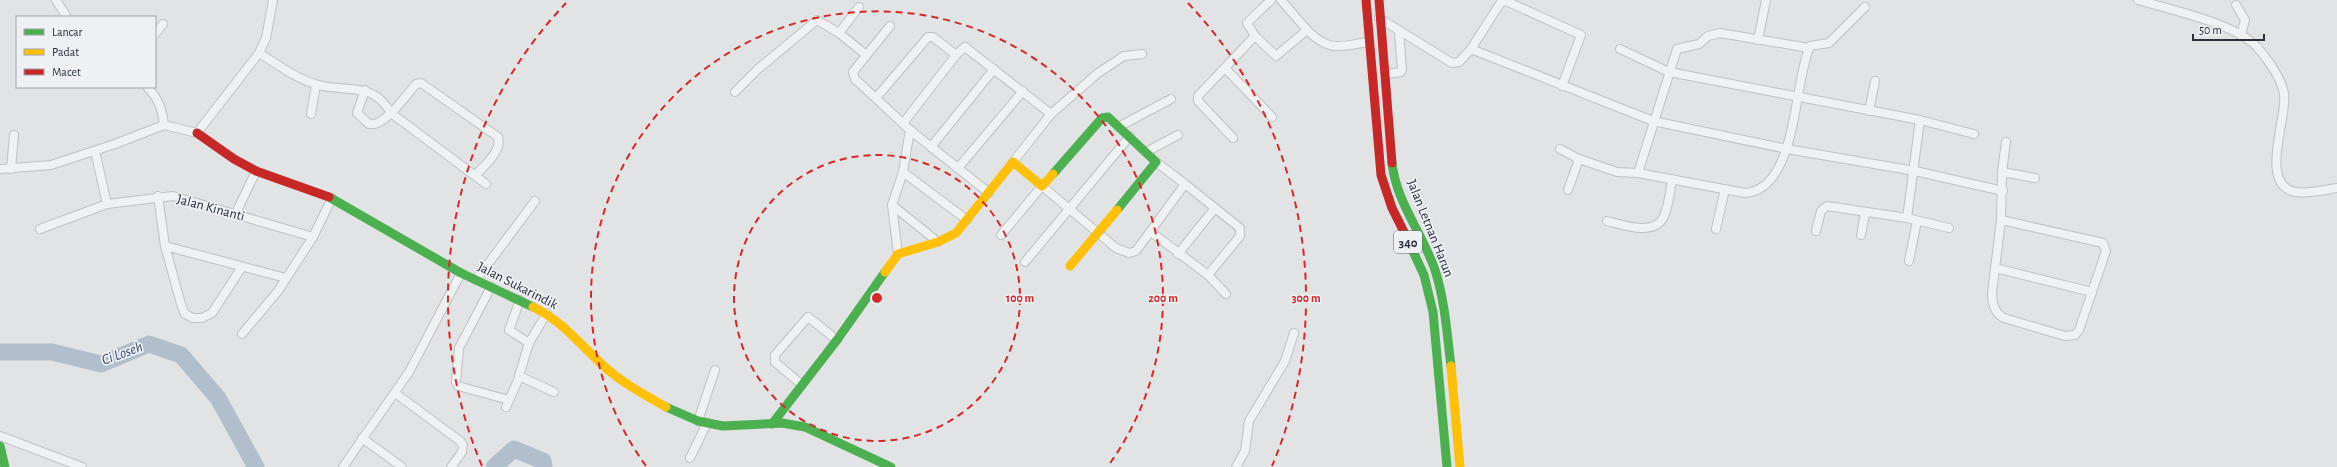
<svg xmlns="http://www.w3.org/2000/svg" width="2337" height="467" font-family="'Alegreya Sans',sans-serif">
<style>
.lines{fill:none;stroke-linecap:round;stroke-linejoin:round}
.river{stroke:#b1bfcd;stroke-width:17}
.street-casing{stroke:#bfc1c3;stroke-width:10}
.street{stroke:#eff1f2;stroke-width:8}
.fast{stroke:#4caf50;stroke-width:9}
.slow{stroke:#ffc107;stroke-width:9}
.jam{stroke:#c62828;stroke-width:9}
.ring{fill:none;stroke:#d62828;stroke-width:2;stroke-dasharray:7 5}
.labels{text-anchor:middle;stroke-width:3.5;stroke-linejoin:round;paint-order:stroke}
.shield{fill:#eef0f4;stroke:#646a73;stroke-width:1}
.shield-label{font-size:13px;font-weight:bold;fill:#29303c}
.street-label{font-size:14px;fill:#29303c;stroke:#eef0f4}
.water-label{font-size:15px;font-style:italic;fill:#384e6c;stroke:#eef0f4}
.centre{fill:#d62828;stroke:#eef0f4;stroke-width:2}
.ring-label{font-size:12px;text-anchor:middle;font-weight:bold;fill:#d62828;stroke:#eef0f4;stroke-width:3.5;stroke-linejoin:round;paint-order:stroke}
</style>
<rect width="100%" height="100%" fill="#e1e3e5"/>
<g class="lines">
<g class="river">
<path d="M0,352H52L101,364L149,344L181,355L218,398L256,467"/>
<path d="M494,467L514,449L543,461L544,467"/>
</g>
<defs>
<g id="street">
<path d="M56,0L67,17"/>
<path d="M1281,0L1307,30"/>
<path d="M2138,0C2171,10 2234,23 2257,47C2267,58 2282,79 2284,94C2288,117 2258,184 2295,192C2308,194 2324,190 2337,188"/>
<path d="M2236,5L2245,20L2241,35"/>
<path d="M1379,18L1452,63L1459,62L1471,49L1653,121L1787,149L1915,171L2003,191"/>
<path d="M890,26L853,72L855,79L910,130L903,172L892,205L898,254"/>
<path d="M839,33L859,7"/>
<path d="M155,34L163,24"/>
<path d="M1255,36L1247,23L1271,0"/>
<path d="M1758,40L1766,0"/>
<path d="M1471,49L1501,2L1506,1L1581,35L1562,86"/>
<path d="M1620,49L1669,72L1920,120L1974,134"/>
<path d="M259,53C277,64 295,78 315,84C346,94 371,79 391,113L486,184"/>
<path d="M1225,68L1272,117"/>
<path d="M1386,74L1401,72L1402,69L1399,32"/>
<path d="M147,87C159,99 162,109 164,125"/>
<path d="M365,90L357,113L369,124C384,128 407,94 416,84L421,83L498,137C503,151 483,166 475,176"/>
<path d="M735,92L758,69L817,20L839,33L865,54"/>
<path d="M876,98L928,37H933L956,55"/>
<path d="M1869,111L1875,81"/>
<path d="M311,114L316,85"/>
<path d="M904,122L956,55L965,47L1051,114"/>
<path d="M1120,126L1171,99"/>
<path d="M910,130L989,193"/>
<path d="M1233,138L1198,101V96L1255,36L1276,56L1307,30C1330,53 1340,46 1369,42"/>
<path d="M931,147L994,69"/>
<path d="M1560,149L1579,159L1617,172L1638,173L1745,193C1798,189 1793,83 1810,46L1829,43L1865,7"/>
<path d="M95,151L107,204"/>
<path d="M1146,152L1178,135"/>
<path d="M1013,162L1051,114L1098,73L1124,56L1142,54"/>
<path d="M958,168L1023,91"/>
<path d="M0,169L51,165L115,144L164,125L197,133L259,53L266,38L273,0"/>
<path d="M11,169L14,135"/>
<path d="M903,172L967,220"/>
<path d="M2002,172L2035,178"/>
<path d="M1638,173L1677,49L1699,44L1708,36L1720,33L1809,48"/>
<path d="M1568,190L1579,159"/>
<path d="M158,196L165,246L181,304L185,314L193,318H202L212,313L242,267"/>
<path d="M892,205L938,242"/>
<path d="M236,213L256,171"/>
<path d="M1907,218L1920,120"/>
<path d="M2001,220L2103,243L2106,251L2079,330L2075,335L2065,336L2004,318C1994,313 1992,303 1992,293L2001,220L2002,172L2006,142"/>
<path d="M1607,221C1623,225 1655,237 1664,216C1669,205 1670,191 1672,179"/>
<path d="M40,229L107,204L173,196L313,237"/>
<path d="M1716,229L1725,189"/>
<path d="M1816,231L1821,211L1827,206L1907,218L1949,228"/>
<path d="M1151,232L1208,275L1240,236V228L1185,184"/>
<path d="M1001,235L1042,186L1116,248L1129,253L1136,251L1185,184L1156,162"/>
<path d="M1861,235L1865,213"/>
<path d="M165,246L286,278"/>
<path d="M1178,254L1215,208"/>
<path d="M1909,261L1917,221"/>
<path d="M1025,262L1130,136"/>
<path d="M1995,268L2092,292"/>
<path d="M1208,275L1226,294"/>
<path d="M476,280L535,201"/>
<path d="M491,287L459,348L456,382L458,386L509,400"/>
<path d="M520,300L509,330L529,343"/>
<path d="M547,313L529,343L519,376L554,392"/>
<path d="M242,334L278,291L313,237L332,198"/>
<path d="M802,385L775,362V355L808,317L837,340"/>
<path d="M395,393L460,441L463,445L462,452L451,467"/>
<path d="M506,407L519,378"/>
<path d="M698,421L715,370"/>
<path d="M0,436L82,467"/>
<path d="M362,438L402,467"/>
<path d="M690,458L707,423"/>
<path d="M343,467L409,372L461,273"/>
<path d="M1236,467L1245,451L1249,421L1285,361L1294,333"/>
</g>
</defs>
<use href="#street" class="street-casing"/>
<use href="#street" class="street"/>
<g class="fast">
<path d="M1392,163C1396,202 1423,234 1435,270C1445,301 1447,334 1451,366"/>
<path d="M1053,174L1102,118L1108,117L1156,162L1117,210"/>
<path d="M329,197L461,273L533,307"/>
<path d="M1404,232L1424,275L1433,312L1447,467"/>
<path d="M666,407L698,421L723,426L782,423L805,427L891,467"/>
<path d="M772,424L837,340L885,272"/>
<path d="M0,446L5,467"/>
</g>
<g class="slow">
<path d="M1070,266L1117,210"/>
<path d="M885,272L898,254L938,242L956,233L1013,162L1042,186L1053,174"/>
<path d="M533,307C563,321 582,347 606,368C624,384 645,395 666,407"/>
<path d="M1451,366L1460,467"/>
</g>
<g class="jam">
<path d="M1366,0L1381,175L1392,208L1404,232"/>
<path d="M1379,0L1392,163"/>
<path d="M197,133L234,159L256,171L329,197"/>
</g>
</g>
<g class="ring">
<circle cx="877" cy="298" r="143"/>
<path d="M646 466A286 286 0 1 1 1108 466"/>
<path d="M482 466A429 429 0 0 1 566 3M1188 3A429 429 0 0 1 1272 466"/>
</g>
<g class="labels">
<rect class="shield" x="1394" y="231" width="28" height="22" rx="3"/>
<g class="shield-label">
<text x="1408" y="247">340</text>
</g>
<g class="street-label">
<text transform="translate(211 207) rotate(15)" y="5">Jalan Kinanti</text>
<text transform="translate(1431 228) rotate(68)" y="5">Jalan Letnan Harun</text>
<text transform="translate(518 285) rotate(27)" y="5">Jalan Sukarindik</text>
</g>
<g class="water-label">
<text transform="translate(122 353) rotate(-20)" y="5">Ci Loseh</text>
</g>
</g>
<circle cx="877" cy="298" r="6" class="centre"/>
<g class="ring-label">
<text x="1020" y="302">100 m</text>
<text x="1163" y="302">200 m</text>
<text x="1306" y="302">300 m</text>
</g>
<rect x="16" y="16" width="140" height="72" fill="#eef0f4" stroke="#9fa3aa"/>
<rect x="24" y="29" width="20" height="6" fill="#4caf50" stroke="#9fa3aa"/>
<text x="52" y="36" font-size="12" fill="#29303c">Lancar</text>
<rect x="24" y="49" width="20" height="6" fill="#ffc107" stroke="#9fa3aa"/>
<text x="52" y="56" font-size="12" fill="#29303c">Padat</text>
<rect x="24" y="69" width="20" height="6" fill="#c62828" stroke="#9fa3aa"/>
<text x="52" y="76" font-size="12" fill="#29303c">Macet</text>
<path d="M2193 34v6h71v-6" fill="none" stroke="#29303c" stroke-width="2"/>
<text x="2199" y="34" font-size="12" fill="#29303c" stroke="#eef0f4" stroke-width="3" paint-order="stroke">50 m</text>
</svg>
